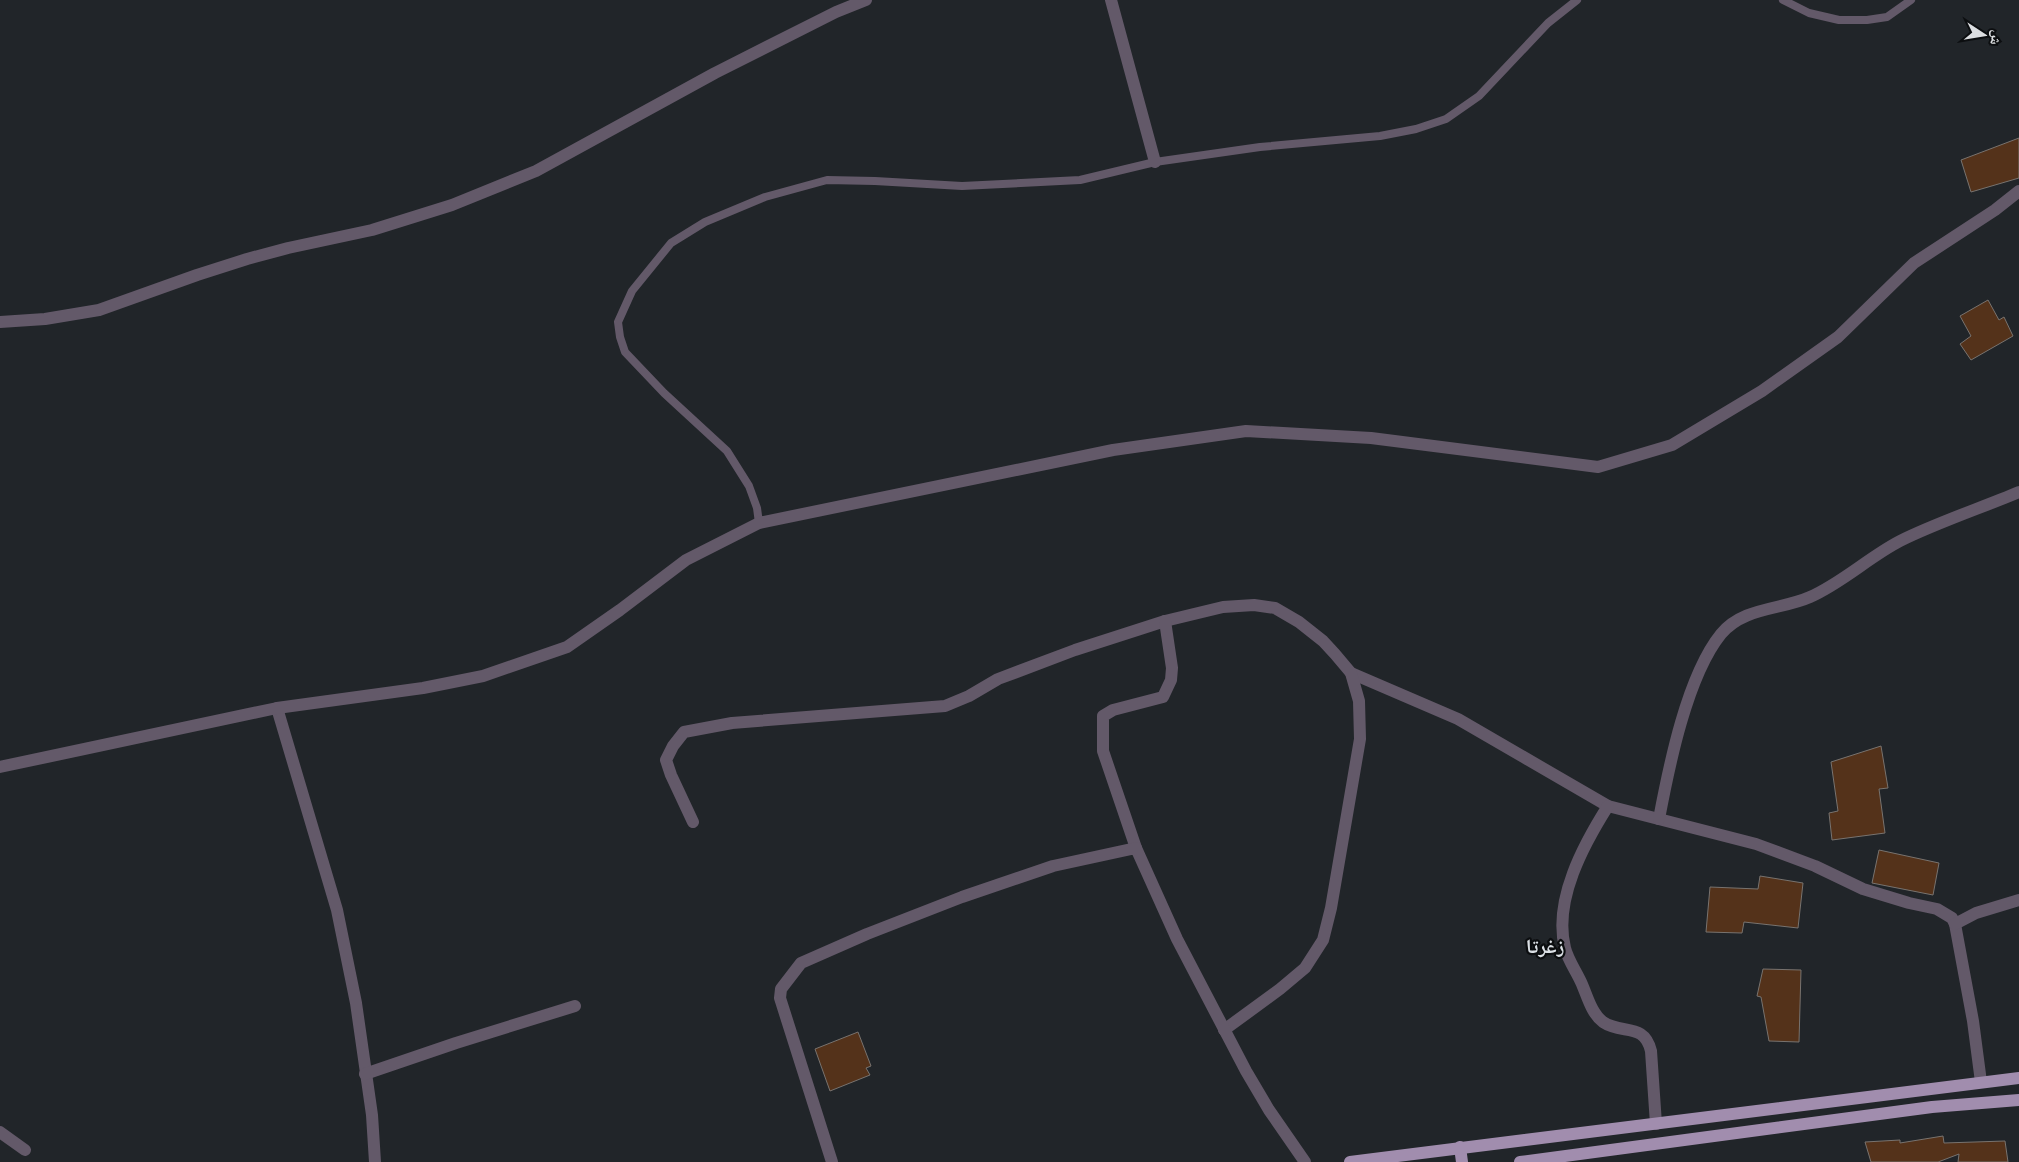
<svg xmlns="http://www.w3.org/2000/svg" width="2019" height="1162" font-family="'Public Sans','Noto Naskh Arabic',sans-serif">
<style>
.building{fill:#54321a;stroke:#78736f}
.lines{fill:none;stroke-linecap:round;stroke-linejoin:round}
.service{stroke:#635969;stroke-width:8}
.minor{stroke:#635969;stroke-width:12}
.tertiary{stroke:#635969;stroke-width:12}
.primary{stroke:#a18dae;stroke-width:12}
.labels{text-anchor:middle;stroke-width:4.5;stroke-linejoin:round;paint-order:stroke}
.district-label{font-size:20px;font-weight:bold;fill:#dbe0e5;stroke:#0c0e10}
</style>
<rect width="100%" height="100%" fill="#212529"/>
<g class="building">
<path d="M2019,138V178L1971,192L1961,160Z"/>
<path d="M1988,300L1999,320L2004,317L2013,336L1971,360L1960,344L1971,336L1960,316Z"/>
<path d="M1881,746L1888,788L1879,789L1885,833L1832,840L1829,813L1838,811L1831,762Z"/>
<path d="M1879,850L1939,863L1933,895L1872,883Z"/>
<path d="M1760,876L1803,883L1798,928L1744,922L1742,933L1706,932L1710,887L1758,889Z"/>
<path d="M1763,969L1801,970L1799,1042L1769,1041L1761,997L1757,996Z"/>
<path d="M858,1032L871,1066L866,1068L870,1075L830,1091L815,1049Z"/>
<path d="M1943,1136L1944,1143L2005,1141L2008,1162H1958L1959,1154L1938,1162H1871L1865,1142L1900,1140V1143Z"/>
</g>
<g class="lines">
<g class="service">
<path d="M1783,0L1809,13L1839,20H1867L1887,17L1911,0"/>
<path d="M759,523L757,508L749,486L727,451L664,393L625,352L620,337L618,322L632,291L671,243L705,222L765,197L827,180L875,181L962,186L1080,180L1155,162L1260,147L1380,136L1416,129L1446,119L1479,96L1548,23L1577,0"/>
</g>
<g class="minor">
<path d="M1111,0L1155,162"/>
<path d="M1351,673L1458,719L1608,806L1756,844L1815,866L1863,889L1909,903L1937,909L1952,918L1955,924L1973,1021L1981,1082"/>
<path d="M277,708L337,910L356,1003L372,1115L375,1162"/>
<path d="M0,767L277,708L423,688L483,676L567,647L620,610L686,560L759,523L1113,450L1246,431L1371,438L1598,467L1672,445L1762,391L1838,337L1914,263L1995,210L2019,191"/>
<path d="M1608,806C1584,844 1553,900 1565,948C1568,960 1576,971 1581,982C1587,995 1591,1013 1603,1022C1622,1035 1644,1022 1651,1051L1656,1124"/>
<path d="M1659,819C1669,766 1687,676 1721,634C1743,607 1781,610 1810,597C1842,583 1869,557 1900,541C1936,523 1981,508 2019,492"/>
<path d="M693,822L671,775L666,760L673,746L684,732L732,723L945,706L969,696L998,679L1075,650L1165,621L1223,607L1254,605L1275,608L1299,622L1323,641L1335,654L1351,673L1359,701L1360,739L1331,908L1323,940L1305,968L1280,989L1224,1030"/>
<path d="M1136,848L1103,751V716L1113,710L1163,697L1171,680L1172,668L1165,621"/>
<path d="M1955,924L1976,913L2019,900"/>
<path d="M365,1074L456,1043L575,1006"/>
<path d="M0,1132L25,1150"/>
<path d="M832,1162L780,998L781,989L801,963L867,934L962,897L1053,866L1136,848L1177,939L1246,1071L1269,1110L1305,1162"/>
</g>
<path class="tertiary" d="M0,322L45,319L99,310L197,275L247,259L288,248L372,230L452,205L536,171L715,73L836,12L866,0"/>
<g class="primary">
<path d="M1460,1147L1462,1162"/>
<path d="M1350,1162L2019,1078"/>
<path d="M1520,1162L1932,1107L2019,1100"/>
</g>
</g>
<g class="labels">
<g class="district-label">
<text x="1545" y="953">زغرتا</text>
</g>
</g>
<g transform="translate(1984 35) rotate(102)" stroke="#0c0e10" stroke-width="4" paint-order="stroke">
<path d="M0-4L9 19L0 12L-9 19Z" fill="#dcdee1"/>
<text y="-8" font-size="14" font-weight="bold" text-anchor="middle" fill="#dcdee1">ش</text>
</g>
</svg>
